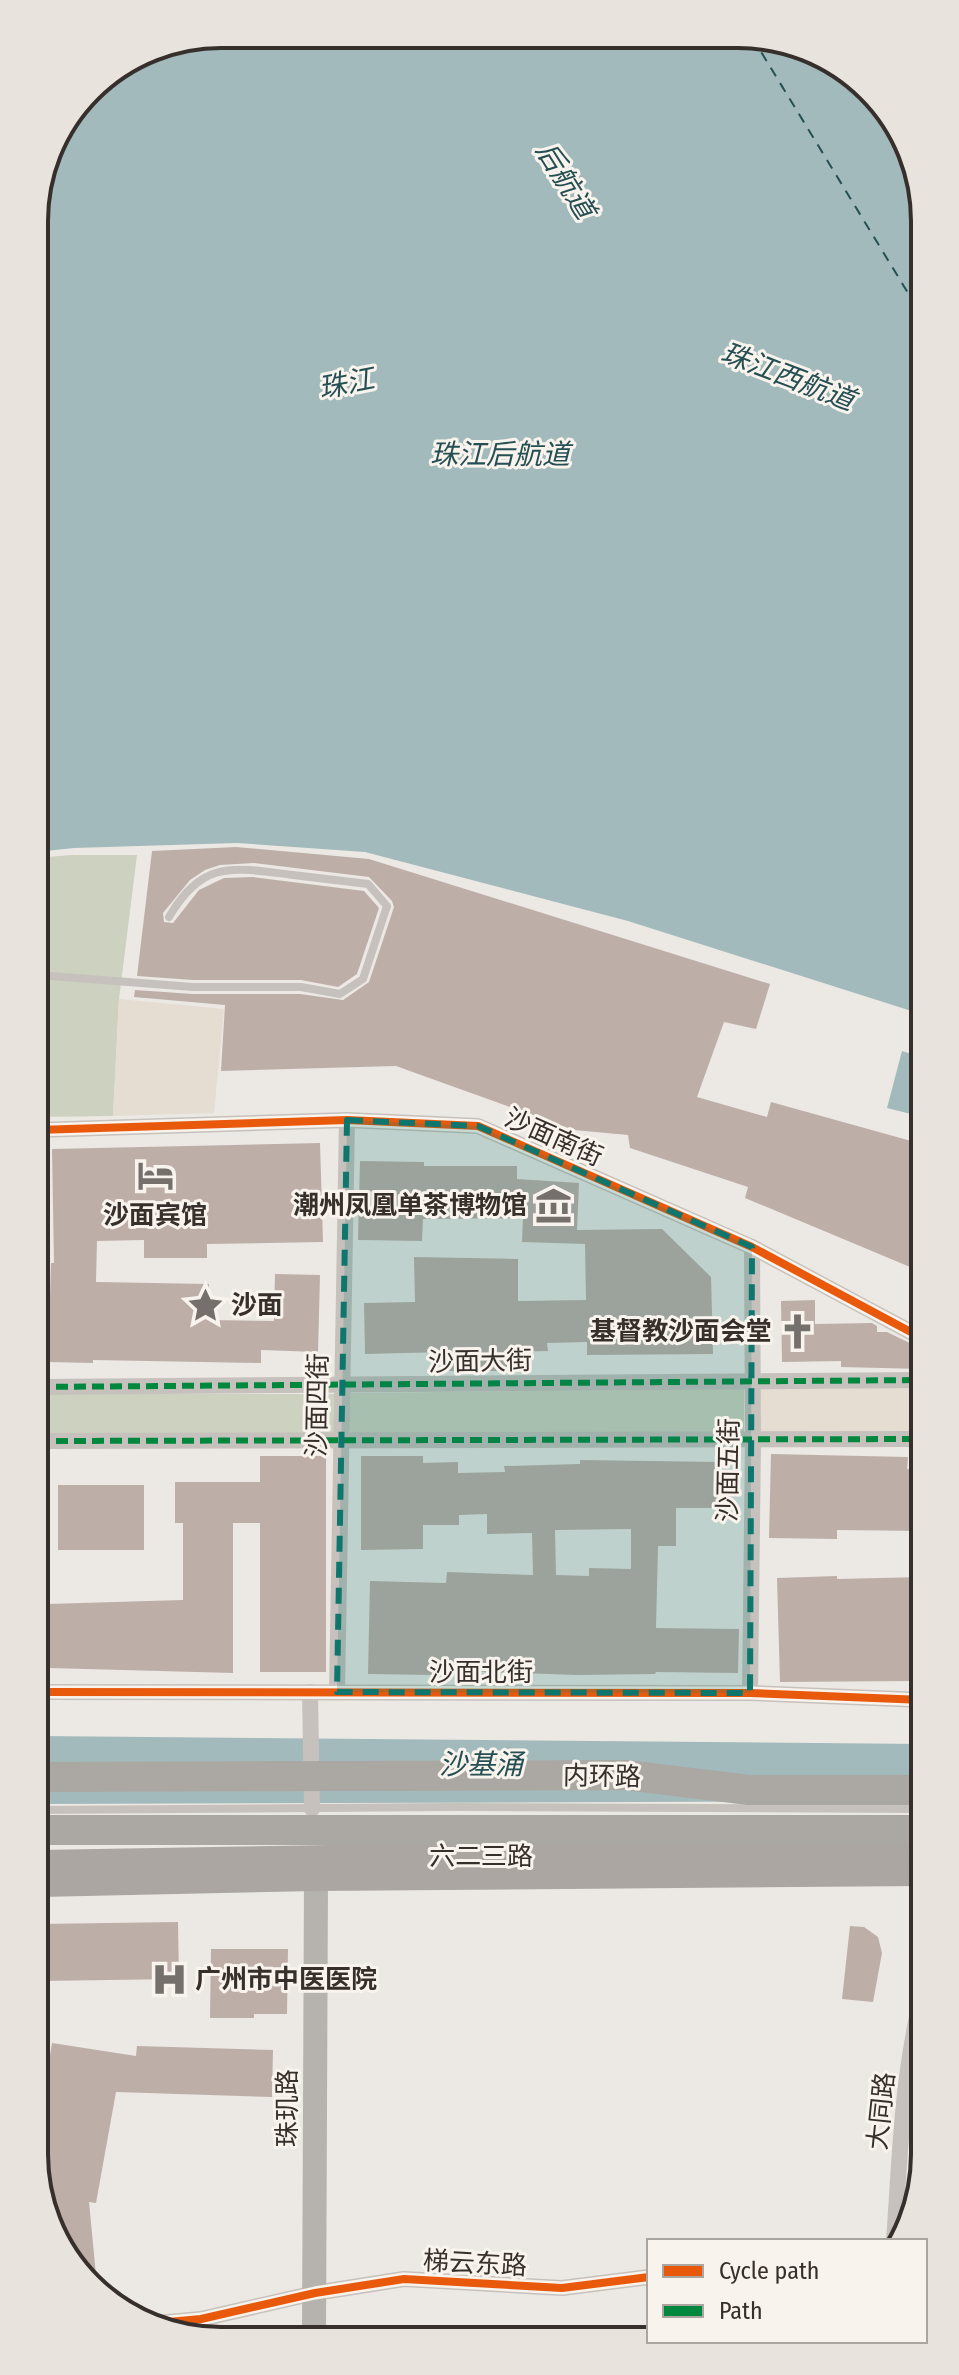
<svg xmlns="http://www.w3.org/2000/svg" width="959" height="2375" font-family="'Fira Sans Condensed','Noto Sans SC',sans-serif">
<style>
.green{fill:#cdd1c0}
.plaza{fill:#e5dcd2}
.water{fill:#a2babb}
.lines{fill:none;stroke-linecap:round;stroke-linejoin:round}
.ferry{stroke:#254f53;stroke-width:2;stroke-dasharray:10 8;stroke-linecap:butt}
.building{fill:#beaea8;fill-rule:evenodd}
.lane{stroke:#c6c1bc;stroke-width:8}
.street{stroke:#c6c1bc;stroke-width:16}
.secondary{stroke:#b6b2ad;stroke-width:24}
.primary{stroke:#aba6a1;stroke-width:26}
.highway{stroke:#aba7a3;stroke-width:30}
.highway-bridge{stroke:#aba7a3;stroke-width:30}
.quiet{stroke:#00873e;stroke-width:6;stroke-dasharray:12 6;stroke-linecap:butt}
.cycleway-casing{stroke:#f8f3ec;stroke-width:13}
.cycleway{stroke:#e8590c;stroke-width:8}
.marked{fill:#0f766e;fill-opacity:0.2;stroke:#0f766e;stroke-width:6;stroke-dasharray:16 10;stroke-linejoin:round}
.labels{text-anchor:middle;stroke-width:6;stroke-linejoin:round;paint-order:stroke}
.street-label{font-size:26px;fill:#372f2b;stroke:#f8f3ec}
.poi-label{font-size:26px;font-weight:bold;fill:#372f2b;stroke:#f8f3ec;text-anchor:end}
.water-label{font-size:28px;font-style:italic;fill:#254f53;stroke:#f8f3ec}
.rim{fill:none;stroke:#372f2b;stroke-width:4}
</style>
<rect width="100%" height="100%" fill="#ece8e4"/>
<g class="green">
<path d="M71,855H137L119,999L113,1116L37,1117L36,858Z"/>
<path d="M744,1389V1437L346,1434L345,1393Z"/>
<path d="M38,1394H335L336,1434L38,1437Z"/>
</g>
<g class="plaza">
<path d="M119,999L224,1009L214,1113L113,1116Z"/>
<path d="M922,1380V1439L753,1440V1382Z"/>
</g>
<g class="water">
<path d="M221,34L774,38L862,81L919,173L921,1014L628,921L365,852L237,843L74,848L36,852L34,208L53,138L97,81L150,48Z"/>
<path d="M902,1051L921,1057L919,1116L887,1108Z"/>
<path d="M39,1736L923,1744L924,1801L39,1804Z"/>
</g>
<g class="lines">
<path class="ferry" d="M752,37L919,311"/>
</g>
<g class="building">
<path d="M236,847L369,859L770,984L756,1029L724,1022L697,1097L767,1117L771,1102L922,1144V1272L745,1198L748,1187L630,1148L628,1135L574,1130L396,1066L221,1071L225,1005L134,997L135,990L193,994H300L343,1000L369,982L394,907L392,901L369,877L254,863L220,865L205,870L190,880L163,913L164,922L173,923L199,890L224,878L253,877L364,891L379,908L357,974L338,987L301,980H193L137,976L152,851Z"/>
<path d="M320,1143L323,1242L207,1244V1258H144V1240L97,1241L96,1282L209,1284V1320L274,1321L275,1274L320,1275L318,1352L261,1350V1363L93,1360V1363L48,1362L51,1263H54L52,1149Z"/>
<path d="M360,1161L424,1162V1166H517V1179L579,1183L577,1230L662,1229L711,1277L713,1354L587,1355V1342L547,1343L548,1351L507,1352V1371H446V1352L365,1354L364,1303L415,1302L414,1257L518,1259V1301L586,1300L585,1244L522,1242L523,1218L423,1219L422,1241L358,1240Z"/>
<path d="M815,1300V1324L872,1323L877,1326V1332H887L922,1349V1369L841,1367V1361L782,1362L781,1301Z"/>
<path d="M771,1454L908,1457L907,1469L923,1468V1531L837,1530V1539L769,1538Z"/>
<path d="M260,1456H326V1672H260V1523H233V1673L49,1668L48,1604L183,1600V1523H175V1482H260Z"/>
<path d="M361,1456H423V1463L458,1462V1473L505,1472L504,1466L580,1464V1460L719,1462V1508H676V1546H658L656,1628L739,1629L738,1673L656,1672L655,1674L576,1675L435,1670V1675L368,1674L370,1581L446,1583L447,1572L533,1575L532,1533L487,1534V1514L459,1515V1525H423V1549L361,1550ZM631,1529V1569L589,1568V1576L556,1575L555,1530Z"/>
<rect x="58" y="1485" width="86" height="65"/>
<path d="M837,1576V1579L923,1577V1618H910L912,1681L780,1682L777,1578Z"/>
<path d="M178,1922L179,1979L40,1981L39,1924Z"/>
<path d="M850,1926L864,1927L878,1937L882,1953L873,2002L842,1999Z"/>
<path d="M211,1949H288L287,2014H254V2018H210Z"/>
<path d="M52,2043L136,2056L137,2046L273,2050L272,2097L116,2092L96,2203L89,2202L96,2275L83,2277L40,2202V2118Z"/>
</g>
<g class="lines">
<g class="lane">
<path d="M37,975L193,987H301L340,994L363,979L387,906L368,884C343,881 318,878 293,875C234,868 204,858 169,917"/>
<path d="M39,1810L456,1807L924,1809"/>
</g>
<g class="street">
<path d="M37,1130L347,1120L478,1126L752,1247L922,1338"/>
<path d="M38,1387L922,1380"/>
<path d="M38,1441L922,1439"/>
<path d="M39,1692L750,1693L923,1700"/>
<path d="M310,1692L312,1809"/>
<path d="M337,1692L347,1120"/>
<path d="M750,1693L753,1440L752,1247"/>
<path d="M894,2241C900,2157 902,2069 924,1988"/>
<path d="M157,2323L201,2319L315,2293L404,2279L562,2288L649,2277"/>
</g>
<path class="secondary" d="M314,2337L316,1878"/>
<g class="primary">
<path d="M39,1863L924,1848"/>
<path d="M39,1884L316,1878L924,1873"/>
</g>
<path class="highway" d="M39,1830H924"/>
<path class="highway-bridge" d="M39,1777L626,1775L749,1790H915"/>
<g class="quiet">
<path d="M38,1387L922,1380"/>
<path d="M38,1441L922,1439"/>
</g>
<defs>
<g id="cycleway">
<path d="M37,1130L347,1120L478,1126L752,1247L922,1338"/>
<path d="M39,1692L750,1693L923,1700"/>
<path d="M157,2323L201,2319L315,2293L404,2279L562,2288L649,2277"/>
</g>
</defs>
<use href="#cycleway" class="cycleway-casing"/>
<use href="#cycleway" class="cycleway"/>
</g>
<path class="marked" d="M347,1120L478,1126L752,1247L750,1693L337,1692Z"/>
<defs>
<symbol id="hotel-bare" viewBox="-9 -9 18 18"><path d="M-6-4.5h1.5V1H6V5H4.5V3h-9V5H-6ZM-4 0a1.8 1.8 0 1 1 3.6 0ZM.5 0V-2.5h3Q6-2.5 6 0Z" fill="#76706c" stroke="#f8f3ec" stroke-width="2.5" paint-order="stroke"/></symbol>
<symbol id="museum-bare" viewBox="-9 -9 18 18"><path d="M0-6L6-3V-2H-6V-3ZM-5-1h2V3h-2ZM-1-1h2V3h-2ZM3-1h2V3H3ZM-6 4H6V6H-6Z" fill="#76706c" stroke="#f8f3ec" stroke-width="2.5" paint-order="stroke"/></symbol>
<symbol id="sight-bare" viewBox="-9 -9 18 18"><path d="M0-6L1.8-2.2L6-1.7L2.9 1.2L3.7 5.4L0 3.3L-3.7 5.4L-2.9 1.2L-6-1.7L-1.8-2.2Z" fill="#76706c" stroke="#f8f3ec" stroke-width="2.5" paint-order="stroke"/></symbol>
<symbol id="church-bare" viewBox="-9 -9 18 18"><path d="M-1.2-6h2.4v3.5h3.3v2.4h-3.3V6h-2.4V-.1h-3.3v-2.4h3.3Z" fill="#76706c" stroke="#f8f3ec" stroke-width="2.5" paint-order="stroke"/></symbol>
<symbol id="hospital-bare" viewBox="-9 -9 18 18"><path d="M-5-5h3v3.5h4V-5h3V5h-3V1.5h-4V5h-3Z" fill="#76706c" stroke="#f8f3ec" stroke-width="2.5" paint-order="stroke"/></symbol>
</defs>
<g fill-rule="evenodd">
<use href="#hotel-bare" x="130" y="1150" width="51" height="51"/>
<use href="#museum-bare" x="528" y="1180" width="51" height="51"/>
<use href="#sight-bare" x="180" y="1280" width="51" height="51"/>
<use href="#church-bare" x="772" y="1306" width="51" height="51"/>
<use href="#hospital-bare" x="144" y="1954" width="51" height="51"/>
</g>
<g class="labels">
<g class="street-label">
<text transform="translate(554 1137) rotate(24)" y="9">沙面南街</text>
<text transform="translate(480 1361) rotate(-1)" y="9">沙面大街</text>
<text transform="translate(317 1405) rotate(-89)" y="9">沙面四街</text>
<text transform="translate(728 1470) rotate(-89)" y="9">沙面五街</text>
<text x="481" y="1681">沙面北街</text>
<text transform="translate(602 1776) rotate(1)" y="9">内环路</text>
<text x="481" y="1865">六二三路</text>
<text transform="translate(287 2108) rotate(-90)" y="9">珠玑路</text>
<text transform="translate(881 2111) rotate(-84)" y="9">大同路</text>
<text transform="translate(475 2263) rotate(3)" y="9">梯云东路</text>
</g>
<g class="poi-label">
<text x="527" y="1214">潮州凤凰单茶博物馆</text>
<text x="155" y="1224" text-anchor="middle">沙面宾馆</text>
<text x="231" y="1314" text-anchor="start">沙面</text>
<text x="772" y="1340">基督教沙面会堂</text>
<text x="195" y="1988" text-anchor="start">广州市中医医院</text>
</g>
<g class="water-label">
<text transform="translate(566 180) rotate(58)" y="10">后航道</text>
<text transform="translate(788 376) rotate(21)" y="10">珠江西航道</text>
<text transform="translate(346 383) rotate(-11)" y="10">珠江</text>
<text x="500" y="464">珠江后航道</text>
<text x="481" y="1774">沙基涌</text>
</g>
</g>
<path d="M0 0H959V2375H0ZM221 48H738A173 173 0 0 1 911 221V2154A173 173 0 0 1 738 2327H221A173 173 0 0 1 48 2154V221A173 173 0 0 1 221 48Z" fill="#e9e3dd" fill-rule="evenodd"/>
<path class="rim" d="M221 48H738A173 173 0 0 1 911 221V2154A173 173 0 0 1 738 2327H221A173 173 0 0 1 48 2154V221A173 173 0 0 1 221 48Z"/>
<rect x="647" y="2239" width="280" height="104" fill="#f8f3ec" stroke="#aba59f" stroke-width="2"/>
<rect x="663" y="2265" width="40" height="12" fill="#e8590c" stroke="#aba59f" stroke-width="2"/>
<text x="719" y="2279" font-size="24" fill="#372f2b">Cycle path</text>
<rect x="663" y="2305" width="40" height="12" fill="#00873e" stroke="#aba59f" stroke-width="2"/>
<text x="719" y="2319" font-size="24" fill="#372f2b">Path</text>
</svg>
